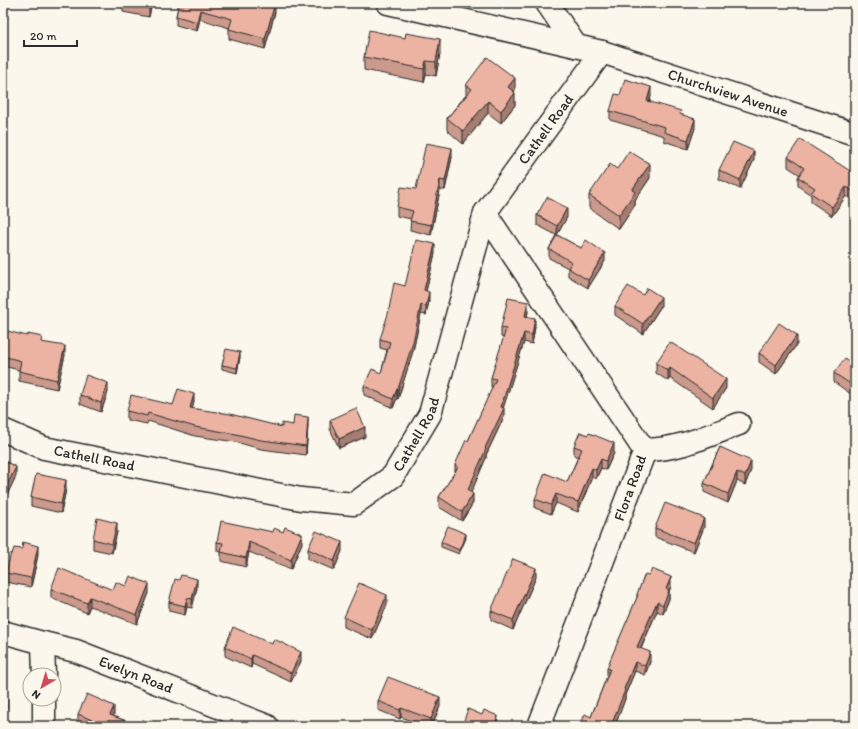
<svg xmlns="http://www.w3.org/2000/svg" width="858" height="729" font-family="Itim,sans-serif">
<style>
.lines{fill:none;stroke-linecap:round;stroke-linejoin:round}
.minor-casing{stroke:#2b2b2b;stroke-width:25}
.minor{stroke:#fbf7ec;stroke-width:22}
.wall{fill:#cb9a8c;stroke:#2b2b2b}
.shaded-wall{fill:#a57d72;stroke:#2b2b2b}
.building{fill:#ecb3a3;stroke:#2b2b2b}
.labels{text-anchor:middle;stroke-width:3;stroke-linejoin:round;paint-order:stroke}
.street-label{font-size:15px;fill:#2b2b2b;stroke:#fbf7ec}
</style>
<rect width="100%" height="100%" fill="#fbf7ec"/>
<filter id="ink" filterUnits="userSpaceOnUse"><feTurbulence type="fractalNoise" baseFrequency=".025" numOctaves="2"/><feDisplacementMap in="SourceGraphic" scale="8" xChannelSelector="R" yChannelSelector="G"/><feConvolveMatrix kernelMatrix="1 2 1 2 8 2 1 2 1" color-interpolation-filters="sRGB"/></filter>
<g filter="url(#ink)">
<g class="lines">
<defs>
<g id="minor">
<path id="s1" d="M388,3L602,52L855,134"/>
<path d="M547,3L576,46"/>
<path d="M485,213L644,450L643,456L539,726"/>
<path id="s2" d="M3,430L44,448L301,499L354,504L393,476L430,414L485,213L602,52"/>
<path d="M644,450C678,450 707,436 739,424"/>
<path id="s3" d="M3,632L43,643L76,651L267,726"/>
<path d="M43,643L44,675"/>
<path d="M44,699V726"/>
</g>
</defs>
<use href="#minor" class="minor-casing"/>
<use href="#minor" class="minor"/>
</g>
<g class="wall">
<path d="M123,3H152L149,17L123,12Z"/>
<path d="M179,3L275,12L265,49L229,39V28L200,19L197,31L176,25V16Z"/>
<path d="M440,53L436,76L426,74L424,82L364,70V57Z"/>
<path d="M466,85L515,90L514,92L515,105L501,123L488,113L463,144L447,130V118L466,95Z"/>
<path d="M620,95L651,96L650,102L681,115L695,128L688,149L664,141V136L610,120V111Z"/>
<path d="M452,157L445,190H440L431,235L410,230L411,219L397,216V207Z"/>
<path d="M788,157L855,174V202L846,196L832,216L811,202V195L798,186V177L800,175L788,167Z"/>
<path d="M754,160L740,189L719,179V170Z"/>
<path d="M617,169L650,178L635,200V205L619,229L589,208V195Z"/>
<path d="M537,215L567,217L557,235L605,261L588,288L568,276V268L549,258V249L556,235L537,225Z"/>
<path d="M435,253L426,291L429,301L426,315L421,314L413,351L398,399L397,398L393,408L364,395V386L381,373L387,350L380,348V339Z"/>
<path d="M615,306H661L643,334L615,315Z"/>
<path d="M528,312L527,316L535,327L532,344L524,342L503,408L504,417L486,455V458L471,492L473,503L462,521L439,507V497L455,472V465L468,441L493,387H491V378L504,338L501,337V328Z"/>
<path d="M3,330L42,343L65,355L57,389L19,381V370L3,366Z"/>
<path d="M797,344L776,374L759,362V353Z"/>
<path d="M855,351V397L834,382V373L849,361Z"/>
<path d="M240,357L237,373L222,369V365Z"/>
<path d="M656,363L726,388L713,408L670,378L668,381L656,373Z"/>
<path d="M108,392L101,412L80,404V395Z"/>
<path d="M194,402L192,409L282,427L293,425H308L306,455L261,449L236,442L195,436L148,421L147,424L127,420V411L173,405Z"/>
<path d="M330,420L365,437L339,448L330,429Z"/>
<path d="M574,446L614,453L606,470L601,468L596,479L592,477L578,512L556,503L551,514L535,508V499L567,482L578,457L574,455Z"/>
<path d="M720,447L751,470L745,485L737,481L728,503L704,492V483Z"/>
<path d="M3,460L16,476L6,497L3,495Z"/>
<path d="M66,489L61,513L31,506V497Z"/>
<path d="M704,527L694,552L655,537V528Z"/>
<path d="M117,532L112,553L93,549V539Z"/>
<path d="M466,538L459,554L441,547V542Z"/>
<path d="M217,542L302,543L291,569L249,552L246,567L221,561V552L217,551Z"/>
<path d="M22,549L38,555L31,587L6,582V573L12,554Z"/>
<path d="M308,549L342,551L334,570L308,559Z"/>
<path d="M536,577L513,630L491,620V611Z"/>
<path d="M179,580L197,588L192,608L187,607L185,615L169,611V602Z"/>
<path d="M126,586L149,593L137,624L90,606L87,613L51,598V589L113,590Z"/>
<path d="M671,586L669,592V599L663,614L657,611L641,649L650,662L645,675L635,671L625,695V699L615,726L591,717L607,676V668L637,598V594Z"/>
<path d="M387,605L372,639L344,627V617Z"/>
<path d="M225,647L301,661L291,682L252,664L251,668L225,656Z"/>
<path d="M378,701L440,706L432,726H424L401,717L400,719L378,710Z"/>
<path d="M78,714L114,715L113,716L140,726H159H84L78,724Z"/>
</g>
<g class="shaded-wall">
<path d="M150,3H152L149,17V8Z"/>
<path d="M275,3V12L265,49V39Z"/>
<path d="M200,10V19L197,31V22Z"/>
<path d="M440,39V53L436,76V62Z"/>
<path d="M426,61V74L424,82V69Z"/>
<path d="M515,78V90L508,100V87Z"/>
<path d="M651,87V96L647,110V101Z"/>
<path d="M515,93V105L501,123V111Z"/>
<path d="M488,101V113L463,144V131Z"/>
<path d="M695,119V128L688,149V140Z"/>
<path d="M452,148V157L445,190V181Z"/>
<path d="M754,151V160L740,189V180Z"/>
<path d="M650,164V178L635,200V205L619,229V215L632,190Z"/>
<path d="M440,180V190L431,235V225Z"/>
<path d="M846,187V196L832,216V207Z"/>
<path d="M567,208V217L557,235V226Z"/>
<path d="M435,244V253L424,300V290Z"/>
<path d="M605,253V261L588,288V280Z"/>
<path d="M429,292V301L426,315V306Z"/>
<path d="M661,297V306L643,334V324Z"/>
<path d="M528,302V312L525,325V316Z"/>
<path d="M421,305V314L413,351L398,399V389Z"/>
<path d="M535,318V327L532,344V335Z"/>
<path d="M524,333V342L502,412L504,408V417L486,455V458L468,500V490L501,407Z"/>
<path d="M797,335V344L776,374V365Z"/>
<path d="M65,346V355L57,389V380Z"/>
<path d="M240,352V357L237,373V368Z"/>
<path d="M670,368V378L668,381V371Z"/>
<path d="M726,379V388L713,408V398Z"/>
<path d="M108,383V392L101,412V403Z"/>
<path d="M397,389V398L393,408V399Z"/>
<path d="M194,394V402L190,417V408Z"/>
<path d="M308,417V425L306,455V446Z"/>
<path d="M365,427V437L339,448V439Z"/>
<path d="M614,443V453L606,470V461Z"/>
<path d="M601,459V468L596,479V470Z"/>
<path d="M751,461V470L745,485V476Z"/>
<path d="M16,467V476L6,497V487Z"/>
<path d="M592,468V477L578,512V502Z"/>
<path d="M737,472V481L728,503V494Z"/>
<path d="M66,480V489L61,513V504Z"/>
<path d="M473,494V503L462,521V512Z"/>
<path d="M556,494V503L551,514V505Z"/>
<path d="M704,518V527L694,552V543Z"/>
<path d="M117,523V532L112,553V544Z"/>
<path d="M302,534V543L291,569V560Z"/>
<path d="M466,534V538L459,554V550Z"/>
<path d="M249,542V552L246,567V558Z"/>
<path d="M342,542V551L334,570V561Z"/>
<path d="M38,546V555L31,587V578Z"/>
<path d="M536,568V577L513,630V620Z"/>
<path d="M671,577V586L669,592V599L663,614V605L666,589Z"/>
<path d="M197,579V588L192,608V599Z"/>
<path d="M149,584V593L137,624V615Z"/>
<path d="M387,595V605L372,639V630Z"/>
<path d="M90,597V606L87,613V603Z"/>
<path d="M187,598V607L185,615V606Z"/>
<path d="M657,602V611L637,657V647Z"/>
<path d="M301,652V661L291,682V673Z"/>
<path d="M650,652V662L645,675V666Z"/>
<path d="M252,655V664L251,668V659Z"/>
<path d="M635,662V671L625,695V699L615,726H611L624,689Z"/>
<path d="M440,697V706L432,726H431V719Z"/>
<path d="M7,699V709L3,711V702Z"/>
<path d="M114,706V715L110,724V715Z"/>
<path d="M401,708V717L400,719V710Z"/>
<path d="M498,716L497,726H494Z"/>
</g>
<g class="building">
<path d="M125,3H150L149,8Z"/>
<path d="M179,3H275L265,39L229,29L232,19L200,10L197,22L176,16Z"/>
<path d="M369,30L405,38L406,33L440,39L436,62L426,61L424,69L364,57Z"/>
<path d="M487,57L515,78L508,87L515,93L501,111L488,101L463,131L447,118L472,89L466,85Z"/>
<path d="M625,79L651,87L647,101L681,111L680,114L695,119L688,140L664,132L665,127L610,111L615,94L620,95Z"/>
<path d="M800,139L855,174V192L846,187L832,207L811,193L815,188L798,177L804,168L788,157Z"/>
<path d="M733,142L754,151L740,180L719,170Z"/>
<path d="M426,143L452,148L445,181L440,180L431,225L410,221L413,211L397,207L401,187L416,189Z"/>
<path d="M629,151L650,164L632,190L635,192L619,215L589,195L610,164L617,169Z"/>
<path d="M547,197L567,208L557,226L537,215Z"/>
<path d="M557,235L581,248L586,240L605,253L588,280L568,268L572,262L549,249Z"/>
<path d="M416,240L435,244L424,290L429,292L426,306L421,305L413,342L398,389H397L393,399L364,386L372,369L381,373L390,342L380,339L388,314L394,283L405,286Z"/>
<path d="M628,286L643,295L647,288L661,297L643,324L615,306Z"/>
<path d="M508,298L528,302L525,316L535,318L532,335L524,333L501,407L504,408L485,448L486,449L468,490L473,494L462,512L439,497L458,467L455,465L466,440L468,441L496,379L491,378L506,329L501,328Z"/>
<path d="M779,323L797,335L776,365L759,353Z"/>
<path d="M3,330L27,336L28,334L42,337L41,342L65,346L57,380L19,371L21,361L3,356Z"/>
<path d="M670,342L726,379L713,398L670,368L668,371L656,363Z"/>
<path d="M226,349L240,352L237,368L222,365Z"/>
<path d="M855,351V387L834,373L845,358L849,361Z"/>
<path d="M86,375L108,383L101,403L80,395Z"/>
<path d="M178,389L194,394L190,408L230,414L282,427V423L293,425L294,415L308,417L306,446L261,440L236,434L195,427L148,413L147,416L127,411L131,395L173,405Z"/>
<path d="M356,408L365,427L339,439L330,420Z"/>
<path d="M580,432L588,435L589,433L614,443L606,461L601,459L596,470L592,468L578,502L556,494L551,505L535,499L545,473L567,482L582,449L574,446Z"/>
<path d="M720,447L751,461L745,476L737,472L728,494L704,483Z"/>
<path d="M3,460L16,467L6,487L3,486Z"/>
<path d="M36,474L66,480L61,504L31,497Z"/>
<path d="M665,503L704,518L694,543L655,528Z"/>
<path d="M97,518L117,523L112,544L93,539Z"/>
<path d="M221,521L273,532L274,528L283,532L285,527L302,534L291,560L249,542L246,558L221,552L223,543L217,542Z"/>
<path d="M448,526L466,534L459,550L441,542Z"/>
<path d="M316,531L342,542L334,561L308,549Z"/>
<path d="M23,542L38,546L31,578L6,573L11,553L12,554L14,548L22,549Z"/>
<path d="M513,559L536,568L513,620L491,611Z"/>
<path d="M59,568L113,590L116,582L126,586L130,576L149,584L137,615L90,597L87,603L51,589Z"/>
<path d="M652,569L671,577L666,589L669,590L663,605L657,602L637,647L650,652L645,666L635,662L624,689L625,690L611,726H580L585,714L591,717L610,669L607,668L611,658L638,595L637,594L645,574L649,575Z"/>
<path d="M181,575L197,579L192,599L187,598L185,606L169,602L175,579L179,580Z"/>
<path d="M359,583L387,595L372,630L344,617Z"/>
<path d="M233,627L272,644L274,639L301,652L291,673L252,655L251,659L225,647Z"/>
<path d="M388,677L440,697L431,719L401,708L400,710L378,701Z"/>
<path d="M3,693L7,699L3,702Z"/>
<path d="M87,694L114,706L110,715L140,726L142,720L159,726H106L78,714Z"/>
<path d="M468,709L482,715L484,710L498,716L494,726H462Z"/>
</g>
</g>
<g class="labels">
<g class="street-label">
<text dy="5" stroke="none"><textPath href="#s1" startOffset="352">Churchview Avenue</textPath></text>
<text dy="5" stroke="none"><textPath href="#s2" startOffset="792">Cathell Road</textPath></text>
<text dy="5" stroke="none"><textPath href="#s2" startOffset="456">Cathell Road</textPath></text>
<text dy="5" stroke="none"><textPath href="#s2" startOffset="96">Cathell Road</textPath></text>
<text transform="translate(630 488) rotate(-70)" y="5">Flora Road</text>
<text dy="5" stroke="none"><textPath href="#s3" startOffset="140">Evelyn Road</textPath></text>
</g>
</g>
<rect width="858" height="729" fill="none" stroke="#fbf7ec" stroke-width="16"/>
<rect x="8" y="8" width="842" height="713" fill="none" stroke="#2b2b2b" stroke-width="1.5" filter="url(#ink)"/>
<g transform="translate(42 687) rotate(218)"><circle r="19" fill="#fbf7ec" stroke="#a8a59f"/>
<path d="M0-3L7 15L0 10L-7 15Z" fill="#d1495b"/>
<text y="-6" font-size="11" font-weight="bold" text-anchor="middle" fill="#2b2b2b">N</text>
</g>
<path d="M24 40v6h53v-6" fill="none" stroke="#2b2b2b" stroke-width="2"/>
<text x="30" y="40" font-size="12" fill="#2b2b2b" stroke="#fbf7ec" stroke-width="3" paint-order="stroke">20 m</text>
</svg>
